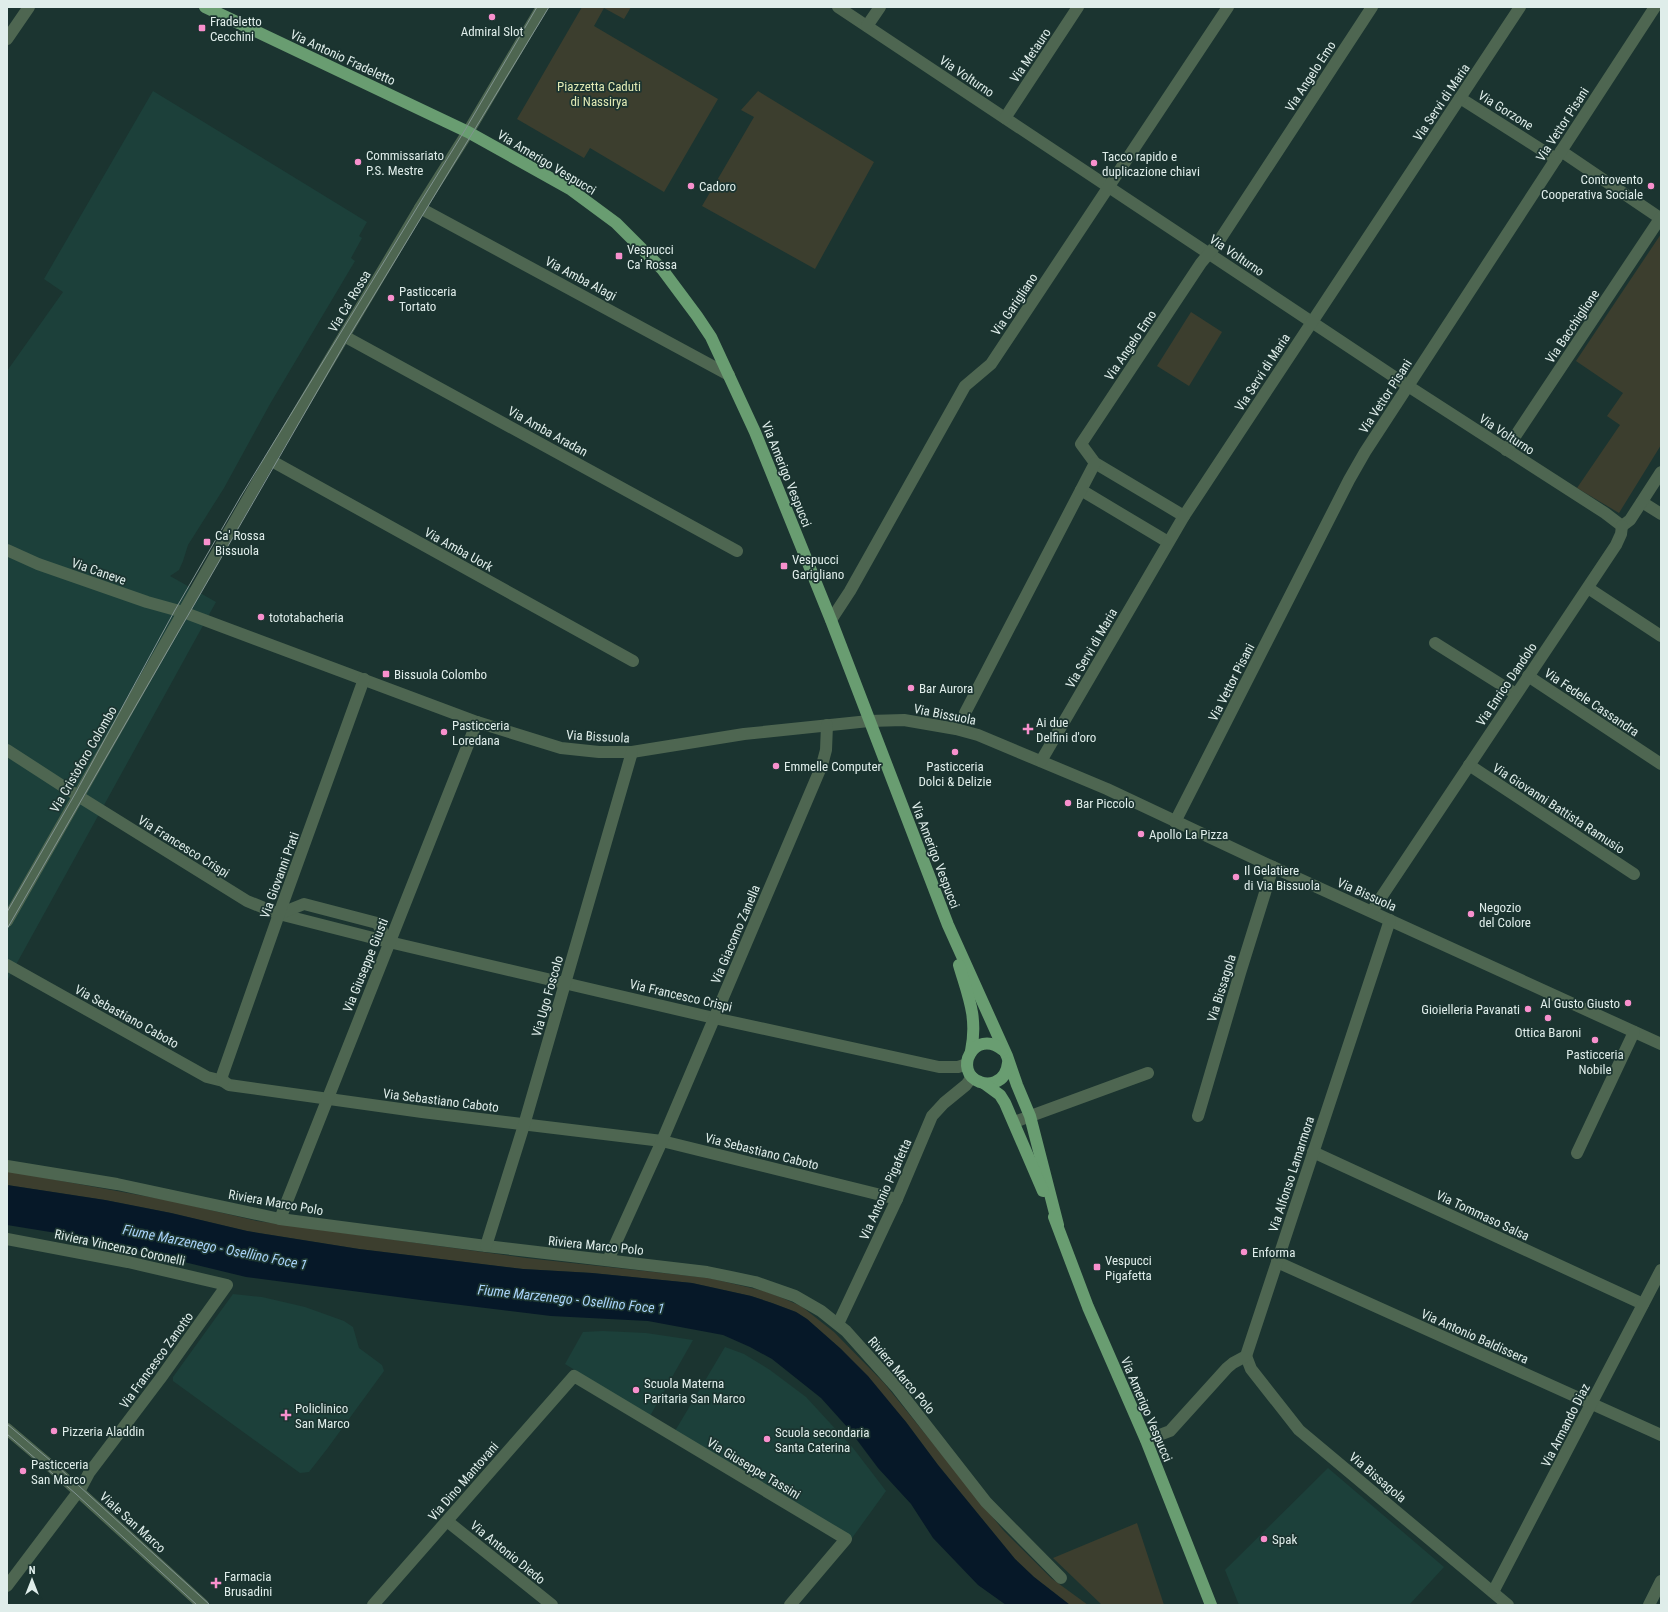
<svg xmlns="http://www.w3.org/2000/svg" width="1668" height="1612" font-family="'Roboto Condensed',sans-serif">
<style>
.built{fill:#1c403a}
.green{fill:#3c3e2e}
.water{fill:#061828}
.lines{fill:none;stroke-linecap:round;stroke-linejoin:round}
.minor{stroke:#4e6651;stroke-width:12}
.major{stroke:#699d71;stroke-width:12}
.tram{stroke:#819491;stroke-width:1}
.poi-dot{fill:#f890cd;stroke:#1b3430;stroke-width:1.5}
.labels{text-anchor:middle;stroke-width:3.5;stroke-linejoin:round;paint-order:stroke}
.poi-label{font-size:13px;fill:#dfedea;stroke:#1b3430;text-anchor:start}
.street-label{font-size:13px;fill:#dfedea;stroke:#1b3430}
.park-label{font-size:13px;fill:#e1e9b4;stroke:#1b3430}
.water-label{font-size:14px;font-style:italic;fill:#a9d3fa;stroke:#1b3430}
</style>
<rect width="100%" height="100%" fill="#1b3430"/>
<g class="built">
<path d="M153,91L367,222L359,236L362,238L351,258L355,261L270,404L224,488L188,545L183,561L179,570L170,576L216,602L7,981V371L63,292L44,279Z"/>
<path d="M233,1294L262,1297L305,1307L344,1321L353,1327L359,1348L382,1365L384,1371L327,1449L309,1472L300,1473L173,1381V1377Z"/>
<path d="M603,1331L646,1333L693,1340L650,1416L565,1364L583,1332Z"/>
<path d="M725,1347L744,1354L770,1370L806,1397L853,1448L886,1491L852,1538L675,1431Z"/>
<path d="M1328,1468L1444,1567L1409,1605H1239L1225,1570Z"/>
</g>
<g class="green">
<path d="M582,7H631L624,19L604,8L594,26L718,99L664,192L590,148L584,158L517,119Z"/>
<path d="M758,91L874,162L815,269L702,206L754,117L741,110Z"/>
<path d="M1661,234V445L1619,513L1577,488L1620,425L1607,416L1623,393L1576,361Z"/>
<path d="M1191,312L1222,332L1189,386L1157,366Z"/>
<path d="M7,1171L172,1201L257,1221L526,1258L709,1278L764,1291L780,1297L801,1306L834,1332L884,1383L1003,1530L1051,1578L1088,1605H1070L1034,1577L1015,1559L938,1465L906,1422L841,1349L807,1319L796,1312L772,1303L751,1296L692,1283L592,1273L523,1269L359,1249L247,1231L171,1213L105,1200L7,1185Z"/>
<path d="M1137,1523L1164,1605H1102L1053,1558Z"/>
</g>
<path class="water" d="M7,1185L105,1200L171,1213L247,1231L359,1249L523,1269L592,1273L692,1283L751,1296L772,1303L796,1312L807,1319L841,1349L868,1376L906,1422L938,1465L1015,1559L1034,1577L1070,1605H1006L978,1585L933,1538L911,1504L878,1468L848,1428L821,1398L772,1359L750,1347L723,1335L648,1321L551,1316L428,1301L246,1277L81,1237L7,1225Z"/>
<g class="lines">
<g class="minor">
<path d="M838,7L1408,386L1605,513L1622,526"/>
<path d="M867,26L880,7"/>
<path d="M7,39L29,7"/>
<path d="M1460,98L1556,159"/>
<path d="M1005,118L1078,7"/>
<path d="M1561,151L1660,218"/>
<path d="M420,208L729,375"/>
<path d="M344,336L737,551"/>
<path d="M1506,450L1661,217"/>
<path d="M270,460L633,661"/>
<path d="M1081,490L1168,542"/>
<path d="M1642,502L1661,514"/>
<path d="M1184,516L1095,463L1081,444L1201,263L1217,244L1372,7"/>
<path d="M1622,526L1630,520L1661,472"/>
<path d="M7,550L38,564L147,602L183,612L477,722L561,748L599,752H632L744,734L869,721L904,720L956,729L978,735L1107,789L1273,867L1661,1044"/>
<path d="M1588,588L1661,636"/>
<path d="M831,620L850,591L965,386L991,364L1228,7"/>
<path d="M1435,643L1516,694"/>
<path d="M1528,676L1661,764"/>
<path d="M965,713L1095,463"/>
<path d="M7,750L78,796L247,901L279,914L389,942L714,1018L939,1067H958L967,1064"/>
<path d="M1041,761L1184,516L1520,7"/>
<path d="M1469,765L1634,874"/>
<path d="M1175,822L1349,480L1365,452L1655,7"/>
<path d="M1372,911L1616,545L1621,534L1622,526"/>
<path d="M279,914L304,904L377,923L389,942"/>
<path d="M7,921L270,460L420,208L468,132L542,7"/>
<path d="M7,965L207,1077L223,1081L229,1085L422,1112L662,1141L897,1199"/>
<path d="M223,1081L222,1076L279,914L364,679"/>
<path d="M1198,1116L1240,973L1273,867"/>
<path d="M1014,1122L1148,1073"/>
<path d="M1313,1152L1643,1304"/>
<path d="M1577,1153L1634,1032"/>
<path d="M7,1166L117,1184L280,1219L486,1246L707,1272L755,1282L795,1296L821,1311L846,1331L897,1388L986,1502L1061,1578"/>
<path d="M280,1219L477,722"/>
<path d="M7,1239L128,1262L227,1285L160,1379L89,1473L81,1488L7,1586"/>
<path d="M486,1246L524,1125L632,752"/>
<path d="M608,1260L662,1141L822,765L826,750L827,725"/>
<path d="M1277,1262L1661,1435"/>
<path d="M838,1324L897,1199L932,1116L944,1103L966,1085L972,1077"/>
<path d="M1246,1356L1251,1369L1299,1430L1508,1605"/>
<path d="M7,1429L54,1469L203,1605"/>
<path d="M1146,1440L1170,1431L1227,1368L1233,1363L1246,1356L1390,920"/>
<path d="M447,1521L552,1605"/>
<path d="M1493,1592L1661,1270"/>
<path d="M373,1605L574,1376L846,1539L790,1605"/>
<path d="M1649,1605L1661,1581"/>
</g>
<g class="major">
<path d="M205,7L468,132L570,189L616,223L662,269L697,316L711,337L755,432L831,620L948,925L1007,1056L1017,1085L1030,1116L1058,1225"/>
<path d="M959,965C968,996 978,1017 971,1051"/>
<path d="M1003,1050C974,1027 952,1072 980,1082C985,1084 990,1084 995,1082C1004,1079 1007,1072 1008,1063"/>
<path d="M985,1084L1000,1095L1005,1103L1043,1191"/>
<path d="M1054,1217L1088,1307L1146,1440L1211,1605"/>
</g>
<g class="tram">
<path d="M7,912L75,794L175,610L241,496L418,206L465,130L537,7"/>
<path d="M7,929L348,338L549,7"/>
<path d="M7,1424L57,1466L210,1605"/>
<path d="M7,1434L76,1494L197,1605"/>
</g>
</g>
<g class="poi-dot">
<circle cx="492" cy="17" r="4"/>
<rect x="198" y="24" width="8" height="8" rx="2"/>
<circle cx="358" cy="162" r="4"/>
<circle cx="1094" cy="163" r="4"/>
<circle cx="691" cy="186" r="4"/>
<circle cx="1651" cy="186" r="4"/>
<rect x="615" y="252" width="8" height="8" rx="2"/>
<circle cx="391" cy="298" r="4"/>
<rect x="203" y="538" width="8" height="8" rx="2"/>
<rect x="780" y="562" width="8" height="8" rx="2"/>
<circle cx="261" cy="617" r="4"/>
<rect x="382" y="670" width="8" height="8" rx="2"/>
<circle cx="911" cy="688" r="4"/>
<path d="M1026 723h4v4h4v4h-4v4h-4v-4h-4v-4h4z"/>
<circle cx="444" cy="732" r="4"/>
<circle cx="955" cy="752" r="4"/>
<circle cx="776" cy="766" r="4"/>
<circle cx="1068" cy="803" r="4"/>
<circle cx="1141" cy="834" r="4"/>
<circle cx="1236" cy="877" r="4"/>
<circle cx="1471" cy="914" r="4"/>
<circle cx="1628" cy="1003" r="4"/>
<circle cx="1528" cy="1009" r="4"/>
<circle cx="1548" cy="1018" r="4"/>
<circle cx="1595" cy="1040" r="4"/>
<circle cx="1244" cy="1252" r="4"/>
<rect x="1093" y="1263" width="8" height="8" rx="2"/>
<circle cx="636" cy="1390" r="4"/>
<path d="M284 1409h4v4h4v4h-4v4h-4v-4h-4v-4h4z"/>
<circle cx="54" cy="1431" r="4"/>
<circle cx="767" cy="1439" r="4"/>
<circle cx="23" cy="1471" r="4"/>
<circle cx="1264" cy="1539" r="4"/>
<path d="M214 1577h4v4h4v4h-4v4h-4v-4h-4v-4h4z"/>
</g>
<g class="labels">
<g class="poi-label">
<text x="210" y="26">Fradeletto<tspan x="210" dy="15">Cecchini</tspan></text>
<text x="492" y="36" text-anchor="middle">Admiral Slot</text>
<text x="366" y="160">Commissariato<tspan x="366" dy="15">P.S. Mestre</tspan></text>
<text x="1102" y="161">Tacco rapido e<tspan x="1102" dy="15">duplicazione chiavi</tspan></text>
<text x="1643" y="184" text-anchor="end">Controvento<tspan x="1643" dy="15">Cooperativa Sociale</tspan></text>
<text x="699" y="191">Cadoro</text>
<text x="627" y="254">Vespucci<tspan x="627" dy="15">Ca' Rossa</tspan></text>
<text x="399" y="296">Pasticceria<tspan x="399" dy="15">Tortato</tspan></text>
<text x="215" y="540">Ca' Rossa<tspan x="215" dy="15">Bissuola</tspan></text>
<text x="792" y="564">Vespucci<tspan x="792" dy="15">Garigliano</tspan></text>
<text x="269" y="622">tototabacheria</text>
<text x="394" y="679">Bissuola Colombo</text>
<text x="919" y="693">Bar Aurora</text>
<text x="1036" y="727">Ai due<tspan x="1036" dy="15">Delfini d'oro</tspan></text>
<text x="452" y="730">Pasticceria<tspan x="452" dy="15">Loredana</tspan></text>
<text x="784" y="771">Emmelle Computer</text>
<text x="955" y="771" text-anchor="middle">Pasticceria<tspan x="955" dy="15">Dolci &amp; Delizie</tspan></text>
<text x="1076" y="808">Bar Piccolo</text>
<text x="1149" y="839">Apollo La Pizza</text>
<text x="1244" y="875">Il Gelatiere<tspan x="1244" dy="15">di Via Bissuola</tspan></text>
<text x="1479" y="912">Negozio<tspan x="1479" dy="15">del Colore</tspan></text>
<text x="1620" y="1008" text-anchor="end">Al Gusto Giusto</text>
<text x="1520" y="1014" text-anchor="end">Gioielleria Pavanati</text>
<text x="1548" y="1037" text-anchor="middle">Ottica Baroni</text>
<text x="1595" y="1059" text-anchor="middle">Pasticceria<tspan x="1595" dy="15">Nobile</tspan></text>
<text x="1252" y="1257">Enforma</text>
<text x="1105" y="1265">Vespucci<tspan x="1105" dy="15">Pigafetta</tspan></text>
<text x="644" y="1388">Scuola Materna<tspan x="644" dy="15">Paritaria San Marco</tspan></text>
<text x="295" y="1413">Policlinico<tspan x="295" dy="15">San Marco</tspan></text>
<text x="62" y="1436">Pizzeria Aladdin</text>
<text x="775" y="1437">Scuola secondaria<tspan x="775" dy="15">Santa Caterina</tspan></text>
<text x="31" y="1469">Pasticceria<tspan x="31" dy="15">San Marco</tspan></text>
<text x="1272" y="1544">Spak</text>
<text x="224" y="1581">Farmacia<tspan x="224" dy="15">Brusadini</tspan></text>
</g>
<g class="street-label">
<text transform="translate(1030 55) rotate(-56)" y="5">Via Metauro</text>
<text transform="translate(343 57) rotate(25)" y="5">Via Antonio Fradeletto</text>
<text transform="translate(967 76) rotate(34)" y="5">Via Volturno</text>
<text transform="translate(1310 76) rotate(-57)" y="5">Via Angelo Emo</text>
<text transform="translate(1441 102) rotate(-56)" y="5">Via Servi di Maria</text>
<text transform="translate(1506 110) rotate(32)" y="5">Via Gorzone</text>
<text transform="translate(1562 124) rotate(-57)" y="5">Via Vettor Pisani</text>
<text transform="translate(547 162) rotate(31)" y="5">Via Amerigo Vespucci</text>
<text transform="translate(1237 255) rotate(34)" y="5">Via Volturno</text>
<text transform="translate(581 278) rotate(28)" y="5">Via Amba Alagi</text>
<text transform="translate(349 301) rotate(-59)" y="5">Via Ca' Rossa</text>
<text transform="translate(1014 304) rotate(-56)" y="5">Via Garigliano</text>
<text transform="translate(1572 326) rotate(-56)" y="5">Via Bacchiglione</text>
<text transform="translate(1130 345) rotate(-56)" y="5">Via Angelo Emo</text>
<text transform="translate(1262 372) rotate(-57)" y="5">Via Servi di Maria</text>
<text transform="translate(1385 396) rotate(-57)" y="5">Via Vettor Pisani</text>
<text transform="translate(548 431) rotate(29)" y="5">Via Amba Aradan</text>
<text transform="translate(1507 434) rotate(33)" y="5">Via Volturno</text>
<text transform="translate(787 474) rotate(68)" y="5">Via Amerigo Vespucci</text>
<text transform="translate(459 549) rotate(29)" y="5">Via Amba Uork</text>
<text transform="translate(99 571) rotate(19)" y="5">Via Caneve</text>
<text transform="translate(1091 648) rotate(-60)" y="5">Via Servi di Maria</text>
<text transform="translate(1231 682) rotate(-63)" y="5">Via Vettor Pisani</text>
<text transform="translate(1506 684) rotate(-56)" y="5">Via Enrico Dandolo</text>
<text transform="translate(1592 702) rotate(34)" y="5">Via Fedele Cassandra</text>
<text transform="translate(945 714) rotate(11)" y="5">Via Bissuola</text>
<text transform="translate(598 736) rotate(3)" y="5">Via Bissuola</text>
<text transform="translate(83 759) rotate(-60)" y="5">Via Cristoforo Colombo</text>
<text transform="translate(1559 808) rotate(33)" y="5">Via Giovanni Battista Ramusio</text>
<text transform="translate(184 846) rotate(32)" y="5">Via Francesco Crispi</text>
<text transform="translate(936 855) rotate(69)" y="5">Via Amerigo Vespucci</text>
<text transform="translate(279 875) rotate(-70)" y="5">Via Giovanni Prati</text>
<text transform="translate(1367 894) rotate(24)" y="5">Via Bissuola</text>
<text transform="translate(735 934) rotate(-67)" y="5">Via Giacomo Zanella</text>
<text transform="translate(365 965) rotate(-68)" y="5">Via Giuseppe Giusti</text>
<text transform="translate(1221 988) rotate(-73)" y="5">Via Bissagola</text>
<text transform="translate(681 995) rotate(13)" y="5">Via Francesco Crispi</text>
<text transform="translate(547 996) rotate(-74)" y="5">Via Ugo Foscolo</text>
<text transform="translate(127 1016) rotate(29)" y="5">Via Sebastiano Caboto</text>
<text transform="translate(441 1100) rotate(7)" y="5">Via Sebastiano Caboto</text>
<text transform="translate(762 1151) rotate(14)" y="5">Via Sebastiano Caboto</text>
<text transform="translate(1291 1174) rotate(-72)" y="5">Via Alfonso Lamarmora</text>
<text transform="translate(885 1189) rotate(-66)" y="5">Via Antonio Pigafetta</text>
<text transform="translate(276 1202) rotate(10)" y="5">Riviera Marco Polo</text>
<text transform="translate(1483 1215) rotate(25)" y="5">Via Tommaso Salsa</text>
<text transform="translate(596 1245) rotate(6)" y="5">Riviera Marco Polo</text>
<text transform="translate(120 1247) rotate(12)" y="5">Riviera Vincenzo Coronelli</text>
<text transform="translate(1475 1336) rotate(24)" y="5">Via Antonio Baldissera</text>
<text transform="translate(156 1360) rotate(-54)" y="5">Via Francesco Zanotto</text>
<text transform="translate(902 1375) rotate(50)" y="5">Riviera Marco Polo</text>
<text transform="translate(1147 1409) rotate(67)" y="5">Via Amerigo Vespucci</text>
<text transform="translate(1565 1425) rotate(-63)" y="5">Via Armando Diaz</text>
<text transform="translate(754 1468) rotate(31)" y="5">Via Giuseppe Tassini</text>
<text transform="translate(1378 1477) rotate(40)" y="5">Via Bissagola</text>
<text transform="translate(463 1481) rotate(-49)" y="5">Via Dino Mantovani</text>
<text transform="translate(133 1522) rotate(42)" y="5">Viale San Marco</text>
<text transform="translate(508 1552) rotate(39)" y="5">Via Antonio Diedo</text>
</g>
<g class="park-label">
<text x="599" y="91">Piazzetta Caduti<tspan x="599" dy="15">di Nassirya</tspan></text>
</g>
<g class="water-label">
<text transform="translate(215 1247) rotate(11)" y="5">Fiume Marzenego - Osellino Foce 1</text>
<text transform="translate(571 1299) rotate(6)" y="5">Fiume Marzenego - Osellino Foce 1</text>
</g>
</g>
<rect width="1668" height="1612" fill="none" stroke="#dfedea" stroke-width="16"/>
<g transform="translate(32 1580)" stroke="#1b3430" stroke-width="3" paint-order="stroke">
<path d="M0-3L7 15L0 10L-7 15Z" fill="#dfedea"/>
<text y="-6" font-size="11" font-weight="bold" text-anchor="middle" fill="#dfedea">N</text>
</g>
</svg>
